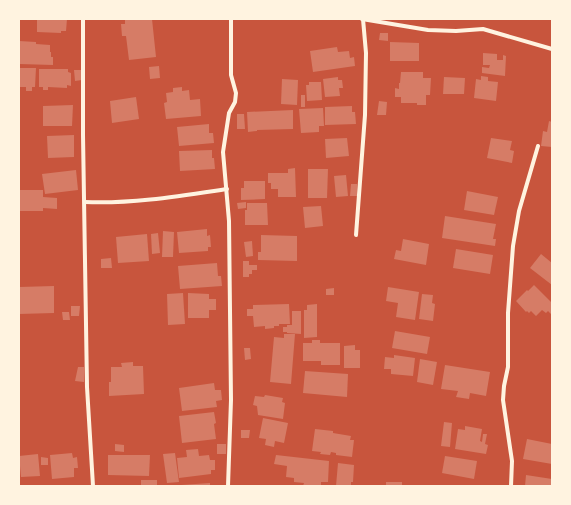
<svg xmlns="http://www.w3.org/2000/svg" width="571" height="505" font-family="Rubik,sans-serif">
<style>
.building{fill:#d67c66}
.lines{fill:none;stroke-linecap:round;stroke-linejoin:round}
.minor{stroke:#fff3e0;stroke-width:4}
</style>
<rect width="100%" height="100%" fill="#c8553d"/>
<g class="building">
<path d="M37,19H67L66,31H61V33L37,32Z"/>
<path d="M125,19H152L156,57L129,60L126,36H122L121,24H125Z"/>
<path d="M380,33H388V41L379,40Z"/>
<path d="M19,41L36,42V44L50,45V52H51V57H53V65L19,64Z"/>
<path d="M390,42L419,43V61H390Z"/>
<path d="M337,47L338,52L349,51L350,58L354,57L355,66L313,72L310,51Z"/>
<path d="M483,53L497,54V60H503V55L506,56L505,76L482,73V67L489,68L490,65H483Z"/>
<path d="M159,66L160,78L150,79L149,67Z"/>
<path d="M19,68H36L35,87H32V91H26V87H19Z"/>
<path d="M39,69H68V72L71,73V86L67,85V88L48,87V90H43V87H39Z"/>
<path d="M74,70H81L82,80L75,81Z"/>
<path d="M401,72H423V78H431L430,95H426V105H417V103H401V97H395V88L399,89V83H400Z"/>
<path d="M481,76L488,77V81L498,82L496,101L474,98L476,79L481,80Z"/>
<path d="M338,77V80H342L343,88H339L340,96L325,97L323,79Z"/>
<path d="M444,77L465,78L464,94H443Z"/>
<path d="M282,79L298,80L297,105L281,104Z"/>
<path d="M309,82H321L322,100L307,101L306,85H309Z"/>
<path d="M182,87V91L189,90L190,100L200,99L201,116L166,119L164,103L167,102L166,93L173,92V88Z"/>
<rect x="301" y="95" width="4" height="12"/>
<path d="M136,97L139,119L112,123L110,101Z"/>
<path d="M379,101L387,102L386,115H377Z"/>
<path d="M73,105L72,126H43V106Z"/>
<path d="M352,106V112H355L356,124L325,125V107Z"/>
<path d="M323,108L324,126H319V132L301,133L299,109Z"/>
<path d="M293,110V129L257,130V131L248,132L247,112Z"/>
<path d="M237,114H244L245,129H237Z"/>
<path d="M549,121L552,122V147L541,146L543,131L547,132Z"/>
<path d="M209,124V133H213L214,143L179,146L177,127Z"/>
<path d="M74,135V157L48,158L47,136Z"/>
<path d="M347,138L349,156L326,158L325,139Z"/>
<path d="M491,138L512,141L510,150L514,151L512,163L487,158Z"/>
<path d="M212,150V158H214L215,169L180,171L179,151Z"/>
<path d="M295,168L296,197H278V189H271V183H268V173H288V169Z"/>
<path d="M308,169H328L327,198H308Z"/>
<path d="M76,170L78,190L45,194L42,174Z"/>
<path d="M346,175L348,196L336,197L334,176Z"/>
<path d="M244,181H265V199L241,200V188H244Z"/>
<path d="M351,184H357V196H350Z"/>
<path d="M19,190H43V197L57,198V209L43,208V211H19Z"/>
<path d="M467,191L498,197L494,215L464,210Z"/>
<path d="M246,202V208L238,209L237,203Z"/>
<path d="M247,203H267L268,225H245V210H247Z"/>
<path d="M321,206L323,226L305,228L303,207Z"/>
<path d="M445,216L496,224L493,239H496L495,246L442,238Z"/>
<path d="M207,229V236L210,235L211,247H208V251L179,253L177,232Z"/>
<path d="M163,231L174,232L173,257H162Z"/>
<path d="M158,233L160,253L152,254L151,234Z"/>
<path d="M147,234L149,261L118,263L116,237Z"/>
<path d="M261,235L297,236V261L258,260V252H261Z"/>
<path d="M403,239L429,244L426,265L394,259L396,250L401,251Z"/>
<path d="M252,241L253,256L246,257L244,242Z"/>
<path d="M456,249L493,255L490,274L453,268Z"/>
<path d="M541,254L552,263V285L530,268Z"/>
<path d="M111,258L112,268H101V259Z"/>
<path d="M243,261H249V265H257V270H252V274H249V277H243Z"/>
<path d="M217,263L218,276H221L222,286L180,289L178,266Z"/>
<path d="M534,285L552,303V312L551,314L548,311L546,313L542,310L536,316L531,311L529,313L527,311L526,312L516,301L527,290L528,291Z"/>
<path d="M54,286V313L19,314V287Z"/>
<path d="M388,287L419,292L415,320L396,317L398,303L386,301Z"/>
<path d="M334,288V295H326V289Z"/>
<path d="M183,293L185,324L168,325L167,294Z"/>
<path d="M188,293L209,294V299H216V310H209V318H188Z"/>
<path d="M422,294L433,295L432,303L435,304L433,321L419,319Z"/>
<path d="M289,304L290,324H279V326H274V328L265,329V326L254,327L253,316H247V309H253V305Z"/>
<path d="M317,304V337L304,338V310H307V305Z"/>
<path d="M71,306H80L79,316H71Z"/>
<path d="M292,311H301V334L287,333V332H283V327H287V325H292Z"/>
<path d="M62,312H69L70,320H63Z"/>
<path d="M395,331L430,337L427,354L392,348Z"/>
<path d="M284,334H295L291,384L270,382L274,337L284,338Z"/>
<path d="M312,340H320V343H340V365H321V361H303V343H312Z"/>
<path d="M355,345V350H360V368H344V346Z"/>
<path d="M244,348H250L251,359L245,360Z"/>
<path d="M394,355L415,358L413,376L391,374V369H384L385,357L394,358Z"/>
<path d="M420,359L437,362L433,385L417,382Z"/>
<path d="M133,362V366H143L144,394L109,396V382H111V367H122L121,363Z"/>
<path d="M445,365L490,372L486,396L470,393L469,399L456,397L458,391L441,389Z"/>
<path d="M78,367H84V382L75,381Z"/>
<path d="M305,371L348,374L347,397L303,393Z"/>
<path d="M214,383L215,390H221L222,400L216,401L217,407L182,411L179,388Z"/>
<path d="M265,395L283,398L282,402L285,403L283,419L258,415L257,406L253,405L255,396L264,397Z"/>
<path d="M214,412L216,423L214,424L216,439L182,443L179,416Z"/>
<path d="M263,418L288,423L284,443L275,441L274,447L265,445L266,439L259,438Z"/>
<path d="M444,422L452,423L450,447L441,446Z"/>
<path d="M465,426L482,429L480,441L482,442L483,434H487L485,444L488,445L486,454L455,449L458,429L465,430Z"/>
<path d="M315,429L333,431V433L351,436L350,440H354L352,457L336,455V453L331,452L330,455L320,454L321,452L312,451Z"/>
<path d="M241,430H250L249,438H241Z"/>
<path d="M527,439L552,444V464L523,459Z"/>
<path d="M115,444L124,445V452L115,451Z"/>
<rect x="217" y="444" width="9" height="10"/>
<path d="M198,449L199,456L209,455L210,460H215V470H211V474L179,478L177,458L187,457L186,450Z"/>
<path d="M72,453L73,458L77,457L78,468H74V477L52,479L50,455Z"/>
<path d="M175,453L179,482L167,483L163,454Z"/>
<path d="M38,454L40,476L21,477L19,456Z"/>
<path d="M108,455H150L149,476L108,475Z"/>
<path d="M276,455L329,461L328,482H321V485L324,486H303L304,483L294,482V478L286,477L287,466L274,464Z"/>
<path d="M445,456L477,461L474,479L442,473Z"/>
<path d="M41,457L48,458V465H41Z"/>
<path d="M338,463L354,465L353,482H351V486H336Z"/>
<path d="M526,475L552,479V486H525Z"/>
<rect x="141" y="480" width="16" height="6"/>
<rect x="386" y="482" width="16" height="4"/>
<path d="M210,483V486H181V485Z"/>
</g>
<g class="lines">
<g class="minor">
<path d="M83,19V135L87,387L93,486"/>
<path d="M362,19L428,30L456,31L483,29L552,49"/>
<path d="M85,202C132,204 180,196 227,189"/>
<path d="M356,235L365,115L366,53L363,19"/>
<path d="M228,486L231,400L229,221L223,152L229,113L235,102L236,93L231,75V19"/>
<path d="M511,486L512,461L503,400L504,386L508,367V313L513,246L519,211L538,146"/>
</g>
</g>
<rect width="571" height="505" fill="none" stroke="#fff3e0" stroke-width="40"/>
</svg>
